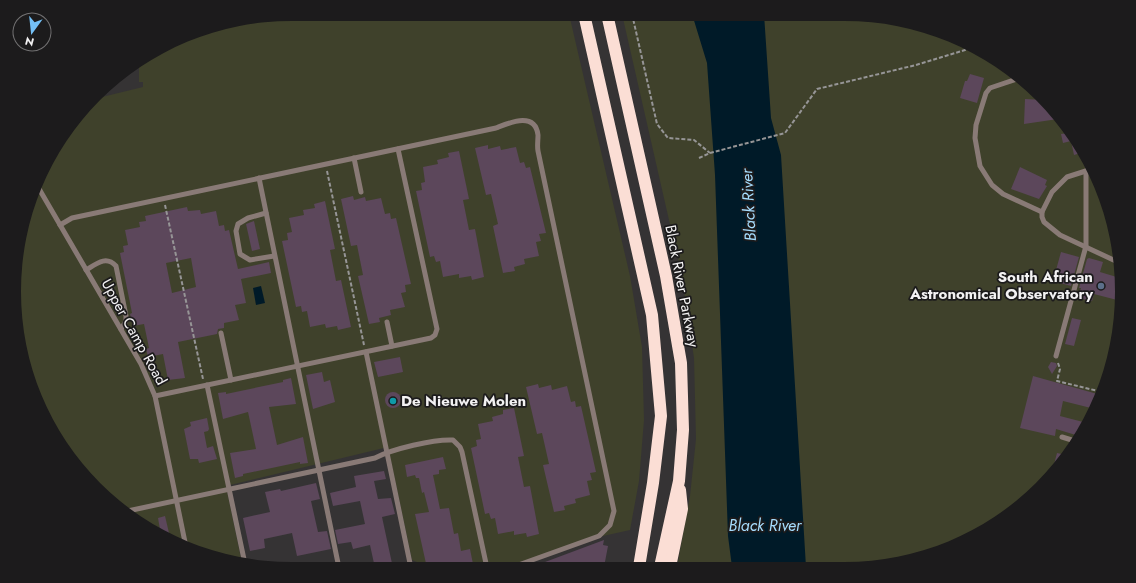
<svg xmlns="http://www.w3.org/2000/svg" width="1136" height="583" font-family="Jost,sans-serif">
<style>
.green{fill:#3f412b}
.water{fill:#001a28}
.building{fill:#5c475b;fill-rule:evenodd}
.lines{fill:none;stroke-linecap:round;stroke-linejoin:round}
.path{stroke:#969596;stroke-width:2;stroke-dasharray:4 2;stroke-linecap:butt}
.service{stroke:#897a76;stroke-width:5}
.motorway{stroke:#fbded5;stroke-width:12}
.service-dot{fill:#5c6f8a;stroke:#1c1b1c;stroke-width:1.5}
.culture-dot{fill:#0f9aa8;stroke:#1c1b1c;stroke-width:1.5}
.labels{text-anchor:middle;stroke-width:3.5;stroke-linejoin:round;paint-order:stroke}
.poi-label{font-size:15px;font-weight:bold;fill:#f3f2f3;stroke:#1c1b1c;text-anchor:end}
.street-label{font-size:15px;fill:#f3f2f3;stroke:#1c1b1c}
.water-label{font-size:16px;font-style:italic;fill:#a5dcfd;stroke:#1c1b1c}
</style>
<rect width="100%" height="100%" fill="#353334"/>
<g class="green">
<path d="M292,14H569L630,276L642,347L644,420L639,481L630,530L594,538L506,568H484L477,565L462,568H418L417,562L412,560L388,447L226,486L242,563L220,560L169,540L123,512L83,475L35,398L15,310L23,220L61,138L98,98L143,87V82H139V62L202,29Z"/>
<path d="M622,14L862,15L917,24L967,43L1014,71L1053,109L1085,153L1107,203L1120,256L1121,310L1112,364L1093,414L1053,474L1013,512L950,548L881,567H677L690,496L696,439L694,358L682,277Z"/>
</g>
<g class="water">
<path d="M692,14H764L771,118L781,155L806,567H732L728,536L715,175L707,63Z"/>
<path d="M261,286L265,303L256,305L253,288Z"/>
</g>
<g class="building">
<path d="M970,74L984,78L977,103L960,98L965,81H967Z"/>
<path d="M1025,99L1044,100L1053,109L1058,119L1024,124Z"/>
<path d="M1069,130L1074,137L1084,152L1074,155L1071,141L1063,143L1061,134L1069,133Z"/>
<path d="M488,145V149L500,146L501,150L516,147L520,163L524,162L526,168L530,167L546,233L539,234L541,241L536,242L539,256L524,259L525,264L514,267L515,271L503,273L493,226L498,224L491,194L486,195L475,148Z"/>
<path d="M459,151L469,199L463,200L469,230L475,229L484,277L472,280L471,276L459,278V274L443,277L440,261L436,262L434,256L430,257L416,191L422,190L421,183L425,182L423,167L438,164L437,160L449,157L448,153Z"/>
<path d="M1020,167L1047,180L1045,185L1047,186L1039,199L1011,189Z"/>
<path d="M353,196L354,200L365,197L366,201L381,198L385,214L390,213L391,219L396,218L411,284L405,285L406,292L401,293L405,307L390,310L391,315L379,318L380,322L369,324L358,276L363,275L357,245L351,246L341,199Z"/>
<path d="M325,201L335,249L330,250L336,281L341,280L351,327L338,330L337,326L326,328L325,324L310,327L307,311L302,312L301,306L296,307L282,241L288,240L287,233L292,232L289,218L304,215L303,210L315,208L314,204Z"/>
<path d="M187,207L188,211L200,210L201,214L216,211L219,226L224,225L225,231L229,230L238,269L269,262L271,273L241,279L246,303L235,305L239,320L224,323V328L218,329L217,334L178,342L185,378L168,380L163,354L148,357L146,349L149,348L144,324L133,326L130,314L132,313L120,253L124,252L123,246L128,245L125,230L140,227L139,222L146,221L145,216ZM191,258L196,287L172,293L166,263Z"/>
<path d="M254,221L260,249L252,251L246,224Z"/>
<path d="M1061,252L1079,257L1071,286L1053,281Z"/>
<path d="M1089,258L1103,262L1100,272L1120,278L1121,296L1118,295L1117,300L1094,294L1092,301L1078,298L1081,288H1079L1087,259Z"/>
<path d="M1072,318L1081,320L1074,346L1065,344Z"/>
<path d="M400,357L403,372L378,377L374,362Z"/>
<path d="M1051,362L1056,363L1057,366L1052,374L1048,367Z"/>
<path d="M322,372L324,382L330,380L335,402L313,409L306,375Z"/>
<path d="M1033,376L1101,395L1095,409L1063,401L1060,416L1087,423L1079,436L1056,429L1055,436L1020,428Z"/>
<path d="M291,378L296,404L269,407L277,445L303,437L308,463L300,464V462L267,469L243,474V476L235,478L230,453L256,449L248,412L223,419L218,393L226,392V394L283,382V380Z"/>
<path d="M538,384L539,388L551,385L552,390L567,386L571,402L575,401L576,407L581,406L596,472L590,473L592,480L587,481L590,495L575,499L576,503L564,506L565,510L554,512L543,465L549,464L542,433L537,434L526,387Z"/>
<circle cx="393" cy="400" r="8"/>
<path d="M514,408L524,456L518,457L524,487L530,486L539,534L527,537L526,533L514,535V531L498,534L495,518L491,519L489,513L485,514L471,448L477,446L476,440L481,439L478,424L493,421L492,417L503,414V410Z"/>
<path d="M207,418L209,429L208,431L204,432L207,448L213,446L217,459L199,463L198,459H190L184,429L191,426L190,422Z"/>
<path d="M1057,453L1066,455L1052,476H1051Z"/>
<path d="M443,457L446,469L439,470V474L433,475L440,509L449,508L454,534L458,533L461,551L470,549L473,564L452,568H427L415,514L429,512L424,492L422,493L419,478H416L415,475L407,477L405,465Z"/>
<path d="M384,471L386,479L374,481L378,499L391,498L395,514L382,517L393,568H375L370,545L353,549L351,542L338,544L335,530L365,524L360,501L333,506L330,493L356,487L354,476Z"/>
<path d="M316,483L320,499L311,501L318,532L327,531L331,549L297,556L292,533L264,539L265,548L250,551L243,518L270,512L265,492L280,489L281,491Z"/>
<path d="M165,516L169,533L161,535L158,518Z"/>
<path d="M604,540L603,545L608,546L604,567L529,568Z"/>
</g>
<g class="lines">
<g class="path">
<path d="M632,14L657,124L668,138L694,140L710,153"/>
<path d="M699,158L710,153L785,133L817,89L916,65L975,47"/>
<path d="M327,171L364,345"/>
<path d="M165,205L203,379"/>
<path d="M1058,363L1060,369L1057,381L1102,392"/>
</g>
<g class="service">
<path d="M1020,78L990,88L986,93L976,125L975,138L980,166L992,185L1003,194L1042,212"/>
<path d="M354,158L361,192"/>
<path d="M1092,169L1067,177L1052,192L1042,212V217L1044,222L1060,235L1120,263"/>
<path d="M259,178L339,568"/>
<path d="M38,187L141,364L155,396L186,547"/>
<path d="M266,213L248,218L238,224L236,231L240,254L250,260L274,256"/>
<path d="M60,225L72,218L496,128C509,123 535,111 538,135C538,141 537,146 538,151L614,511L610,525L599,536L510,568"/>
<path d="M86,270C96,264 106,255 116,266L126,316V321L121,329"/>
<path d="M387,322L392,346"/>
<path d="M221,333L231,380"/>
<path d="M366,352L411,568"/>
<path d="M1056,356L1086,246V171"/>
<path d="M207,385L245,564"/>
<path d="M155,396L431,338L435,335L437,329L398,149"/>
<path d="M1062,437L1075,441"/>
<path d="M123,512L375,458C392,449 434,439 453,440L460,447L462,452L487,568"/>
<path d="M304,568L323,565"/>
</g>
<g class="motorway">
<path d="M584,14L652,315L661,416L653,483L639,567"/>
<path d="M607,14L666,276L681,363L683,430L679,481L660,567"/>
<path d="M670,567L682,509L680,490"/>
</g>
</g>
<circle class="service-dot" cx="1101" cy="286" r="4"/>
<circle class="culture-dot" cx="393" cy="401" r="4"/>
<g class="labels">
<g class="poi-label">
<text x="1093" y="282">South African<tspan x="1093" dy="17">Astronomical Observatory</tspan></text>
<text x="401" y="406" text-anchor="start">De Nieuwe Molen</text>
</g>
<g class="street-label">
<text transform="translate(682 286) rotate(79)" y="5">Black River Parkway</text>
<text transform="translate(134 332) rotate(61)" y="5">Upper Camp Road</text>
</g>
<g class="water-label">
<text transform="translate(748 205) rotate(-93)" y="6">Black River</text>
<text x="765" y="531">Black River</text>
</g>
</g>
<path d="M0 0H1136V583H0ZM291 21H845A270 270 0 0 1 1115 291V292A270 270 0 0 1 845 562H291A270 270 0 0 1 21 292V291A270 270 0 0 1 291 21Z" fill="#1c1b1c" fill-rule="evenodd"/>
<g transform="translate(32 32) rotate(195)"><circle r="19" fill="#1c1b1c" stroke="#727172"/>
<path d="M0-3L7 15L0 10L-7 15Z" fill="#74c0f6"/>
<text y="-6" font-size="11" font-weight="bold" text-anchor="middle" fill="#f3f2f3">N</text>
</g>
</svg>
